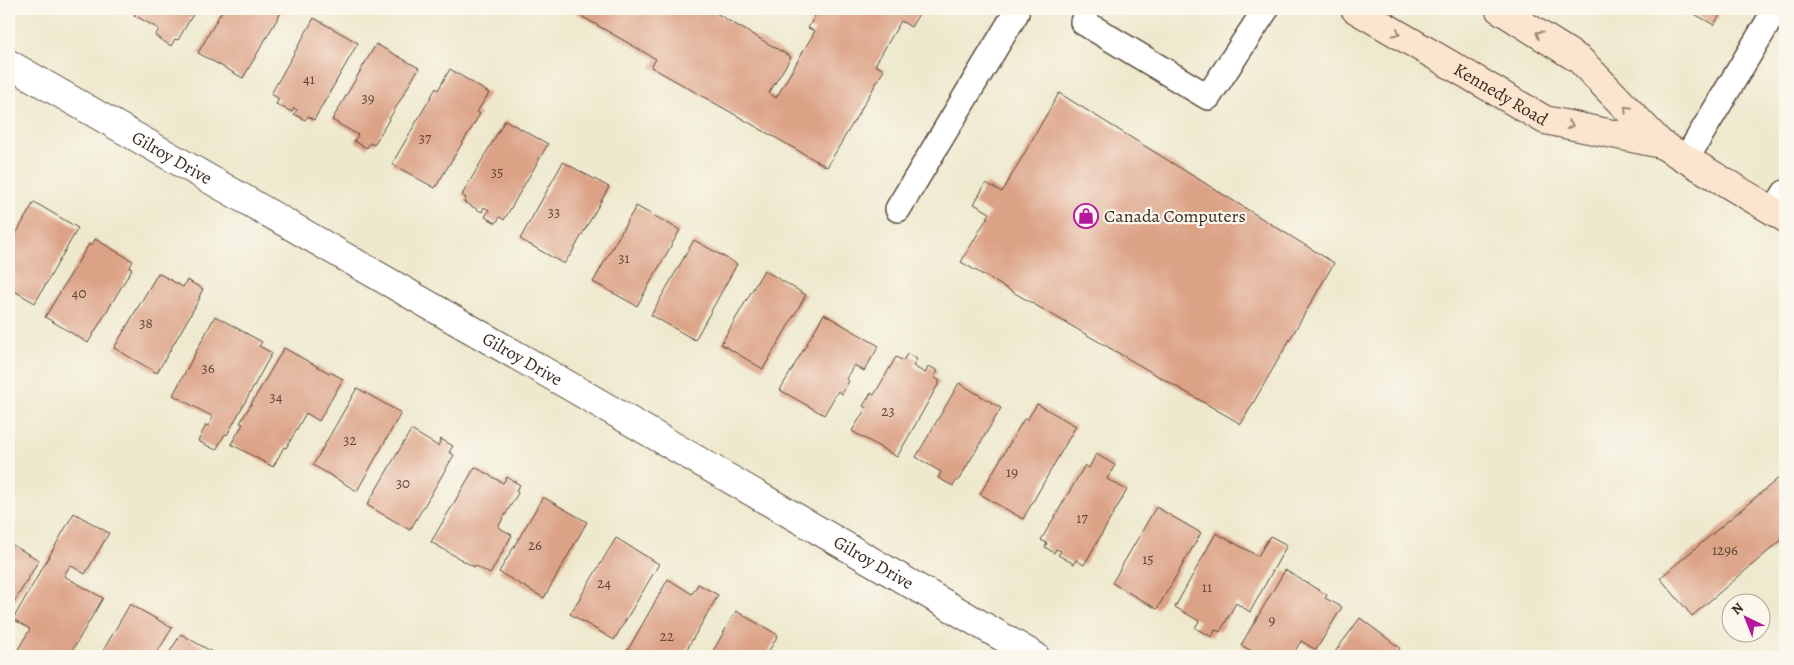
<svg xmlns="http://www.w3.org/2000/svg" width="1794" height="665" font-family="Alegreya,serif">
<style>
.building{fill:#dca286}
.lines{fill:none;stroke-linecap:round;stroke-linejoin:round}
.lane-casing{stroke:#564638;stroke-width:28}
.street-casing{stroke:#564638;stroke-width:30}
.secondary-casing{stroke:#564638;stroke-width:30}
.lane{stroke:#fff;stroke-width:25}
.street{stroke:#fff;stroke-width:28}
.secondary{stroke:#fbe5cf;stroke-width:28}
.oneway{stroke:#9b8876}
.labels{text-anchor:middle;stroke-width:4.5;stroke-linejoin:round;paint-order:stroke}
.number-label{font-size:15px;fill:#634838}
.street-label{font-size:18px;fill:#3b2a1e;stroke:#fbf7ec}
.poi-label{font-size:18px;fill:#3b2a1e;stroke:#fbf7ec;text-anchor:start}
</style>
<rect width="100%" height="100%" fill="#fbf7ec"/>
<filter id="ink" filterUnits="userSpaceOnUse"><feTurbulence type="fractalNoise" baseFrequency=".02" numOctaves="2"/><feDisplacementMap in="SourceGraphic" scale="10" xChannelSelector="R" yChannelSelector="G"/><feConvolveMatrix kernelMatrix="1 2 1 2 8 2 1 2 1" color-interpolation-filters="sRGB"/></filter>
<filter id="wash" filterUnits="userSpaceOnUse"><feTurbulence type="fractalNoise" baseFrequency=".0096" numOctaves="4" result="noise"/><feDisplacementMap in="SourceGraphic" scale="20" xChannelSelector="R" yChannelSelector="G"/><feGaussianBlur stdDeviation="1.12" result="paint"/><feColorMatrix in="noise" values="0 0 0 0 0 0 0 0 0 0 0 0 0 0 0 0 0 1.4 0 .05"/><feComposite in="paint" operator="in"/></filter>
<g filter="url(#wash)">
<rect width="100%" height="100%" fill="#eee8cd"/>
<g id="blocks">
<g class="building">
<path d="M138,9H196L178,40L175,39L171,46L155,36L159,29L134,15Z"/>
<path d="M223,9H283L243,78L198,53Z"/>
<path d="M569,9H709L791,57L769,93L776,98L815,31L808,28L819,9H922L911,27L901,21L875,65L884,70L827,167L651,67L656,59Z"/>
<path d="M1686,9H1723L1714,25Z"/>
<path d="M314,18L358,43L314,120L308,116L305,120L294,114L297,110L294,108L292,112L276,104L279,99L271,94Z"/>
<path d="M376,44L419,68L374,145L370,143L367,148L354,141L358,135L332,120Z"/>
<path d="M450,69L489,93L477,112L480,114L435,188L392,164L436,88L438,90Z"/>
<path d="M1059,93L1334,263L1241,424L961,262L990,213L974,204L986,183L1002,192Z"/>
<path d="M505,120L548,144L504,220L500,217L496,223L485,217L489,210L484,207L482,212L464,202L466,198L462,195Z"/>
<path d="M563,162L609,187L570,256H569L564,264L520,239Z"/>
<path d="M34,202L78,228L35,303L9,288V246Z"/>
<path d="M636,206L680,230L637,306L593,282Z"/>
<path d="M95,239L133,261L129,268L132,269L88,343L45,317L89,244L91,246Z"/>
<path d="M694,240L737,264L695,340L651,315Z"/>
<path d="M764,270L806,295L763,369L721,344Z"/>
<path d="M158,273L183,287L187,280L203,289L199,297L200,298L157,373L114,348Z"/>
<path d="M824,314L879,346L864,371L854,365L846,379L849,381L842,394L838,391L824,415L780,390Z"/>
<path d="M215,316L262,342L259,346L272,353L227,435L225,434L216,450L198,441L206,425L208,426L213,417L173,395Z"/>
<path d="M284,348L329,373L330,372L343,379L319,421L306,413L286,448L284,447L273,467L231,444L243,424L240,423Z"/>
<path d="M907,354L917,359L913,366L925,373L929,366L938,371L934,377L940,381L897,457L852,431L866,408L863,406L871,393L874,395L896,357L903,361Z"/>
<path d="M959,383L1001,408L958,481L957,480L953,486L938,478L941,472L916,457Z"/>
<path d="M357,388L401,413L357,491L313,465Z"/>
<path d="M1037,404L1076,426L1023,519L980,494L1024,419L1027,420Z"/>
<path d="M411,430L438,446L441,439L453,446L449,452L454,455L410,530L367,505Z"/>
<path d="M1096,454L1115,465L1107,479L1127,490L1084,565L1076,560L1074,564L1058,555L1061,551L1056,549L1054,553L1045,547L1047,543L1041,540L1085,465L1089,468Z"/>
<path d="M475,467L503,483L507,477L520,485L516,491L518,493L498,527L512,535L490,574L475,565L474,567L431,542Z"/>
<path d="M1781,476L1785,482V537L1692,616L1660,578Z"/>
<path d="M543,497L587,522L544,598L499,572Z"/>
<path d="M1156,507L1201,533L1157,609L1112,583Z"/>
<path d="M74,513L109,533L85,574L70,565L64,576L103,598L69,656H14L30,629L13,619Z"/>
<path d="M1216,533L1258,556L1270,536L1287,545L1250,612L1236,603L1220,632L1215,630L1212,637L1195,628L1199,621L1175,607Z"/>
<path d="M616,538L659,564L614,640L570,614Z"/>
<path d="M9,543L39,560L9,611Z"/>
<path d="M1285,570L1327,595L1325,598L1342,607L1316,650L1301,641L1292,656H1260L1241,645Z"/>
<path d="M668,579L692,594L698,584L718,595L683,656H628L625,655Z"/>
<path d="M130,604L172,628L155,656H100Z"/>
<path d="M736,611L778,635L766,656H710Z"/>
<path d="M1360,618L1400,648L1394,656H1332Z"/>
<path d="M181,634L219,656H167Z"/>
</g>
</g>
</g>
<g filter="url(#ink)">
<use href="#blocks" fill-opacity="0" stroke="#564638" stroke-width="1"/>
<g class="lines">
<defs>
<g id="lane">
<path d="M1083,22L1208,97L1266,9"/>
<path d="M1686,159L1776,9"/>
<path d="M898,209L1016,13L1014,9"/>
<path d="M1774,211L1785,193"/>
</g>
<g id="street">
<path id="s1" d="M9,64L535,366L1035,656"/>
</g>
<g id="secondary">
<path id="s2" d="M1355,9L1545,120L1661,144"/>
<path d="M1499,9L1580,60L1661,144L1785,218"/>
</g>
</defs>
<use href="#lane" class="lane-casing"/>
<use href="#street" class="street-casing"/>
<use href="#secondary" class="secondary-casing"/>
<use href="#lane" class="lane"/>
<use href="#street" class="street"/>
<use href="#secondary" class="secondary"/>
</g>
<defs><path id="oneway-chevron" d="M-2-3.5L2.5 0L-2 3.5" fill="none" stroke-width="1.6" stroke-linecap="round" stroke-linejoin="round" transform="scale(1.25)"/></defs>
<g class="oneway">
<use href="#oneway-chevron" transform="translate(1397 33) rotate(30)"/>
<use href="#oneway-chevron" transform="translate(1539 34) rotate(-148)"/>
<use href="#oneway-chevron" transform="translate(1627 109) rotate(-134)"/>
<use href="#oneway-chevron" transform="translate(1570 125) rotate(11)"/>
</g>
</g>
<defs>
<symbol id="shop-ring" viewBox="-11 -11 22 22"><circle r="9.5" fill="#fbf7ec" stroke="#b5179e" stroke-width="1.5"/><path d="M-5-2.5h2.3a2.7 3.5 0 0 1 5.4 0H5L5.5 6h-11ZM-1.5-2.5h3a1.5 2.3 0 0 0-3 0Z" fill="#b5179e"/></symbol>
</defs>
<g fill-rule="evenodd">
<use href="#shop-ring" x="1072" y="202" width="28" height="28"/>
</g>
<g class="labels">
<g class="number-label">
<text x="309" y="84">41</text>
<text x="368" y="103">39</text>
<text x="425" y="143">37</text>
<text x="497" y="177">35</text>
<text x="554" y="217">33</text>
<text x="624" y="263">31</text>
<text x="79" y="298">40</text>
<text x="146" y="328">38</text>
<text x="208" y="373">36</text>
<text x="276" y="402">34</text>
<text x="888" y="416">23</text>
<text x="350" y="445">32</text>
<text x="1012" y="477">19</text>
<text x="403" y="488">30</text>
<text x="1082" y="523">17</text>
<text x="535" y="550">26</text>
<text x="1725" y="555">1296</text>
<text x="1148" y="564">15</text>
<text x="604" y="588">24</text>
<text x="1207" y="592">11</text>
<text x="1272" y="625">9</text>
<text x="667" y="641">22</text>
</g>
<g class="street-label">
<text dy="6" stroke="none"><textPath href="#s2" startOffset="169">Kennedy Road</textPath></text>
<text dy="6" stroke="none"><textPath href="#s1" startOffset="188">Gilroy Drive</textPath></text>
<text dy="6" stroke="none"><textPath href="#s1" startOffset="592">Gilroy Drive</textPath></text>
<text dy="6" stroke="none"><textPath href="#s1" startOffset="998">Gilroy Drive</textPath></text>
</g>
<g class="poi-label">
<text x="1104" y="222">Canada Computers</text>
</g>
</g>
<rect width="1794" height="665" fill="none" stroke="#fbf7ec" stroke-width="30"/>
<g transform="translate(1746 618) rotate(317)"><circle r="24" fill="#fbf7ec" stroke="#aea59a"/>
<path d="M0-4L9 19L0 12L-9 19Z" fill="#b5179e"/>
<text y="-8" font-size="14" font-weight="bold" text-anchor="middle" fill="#3b2a1e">N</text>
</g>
</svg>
